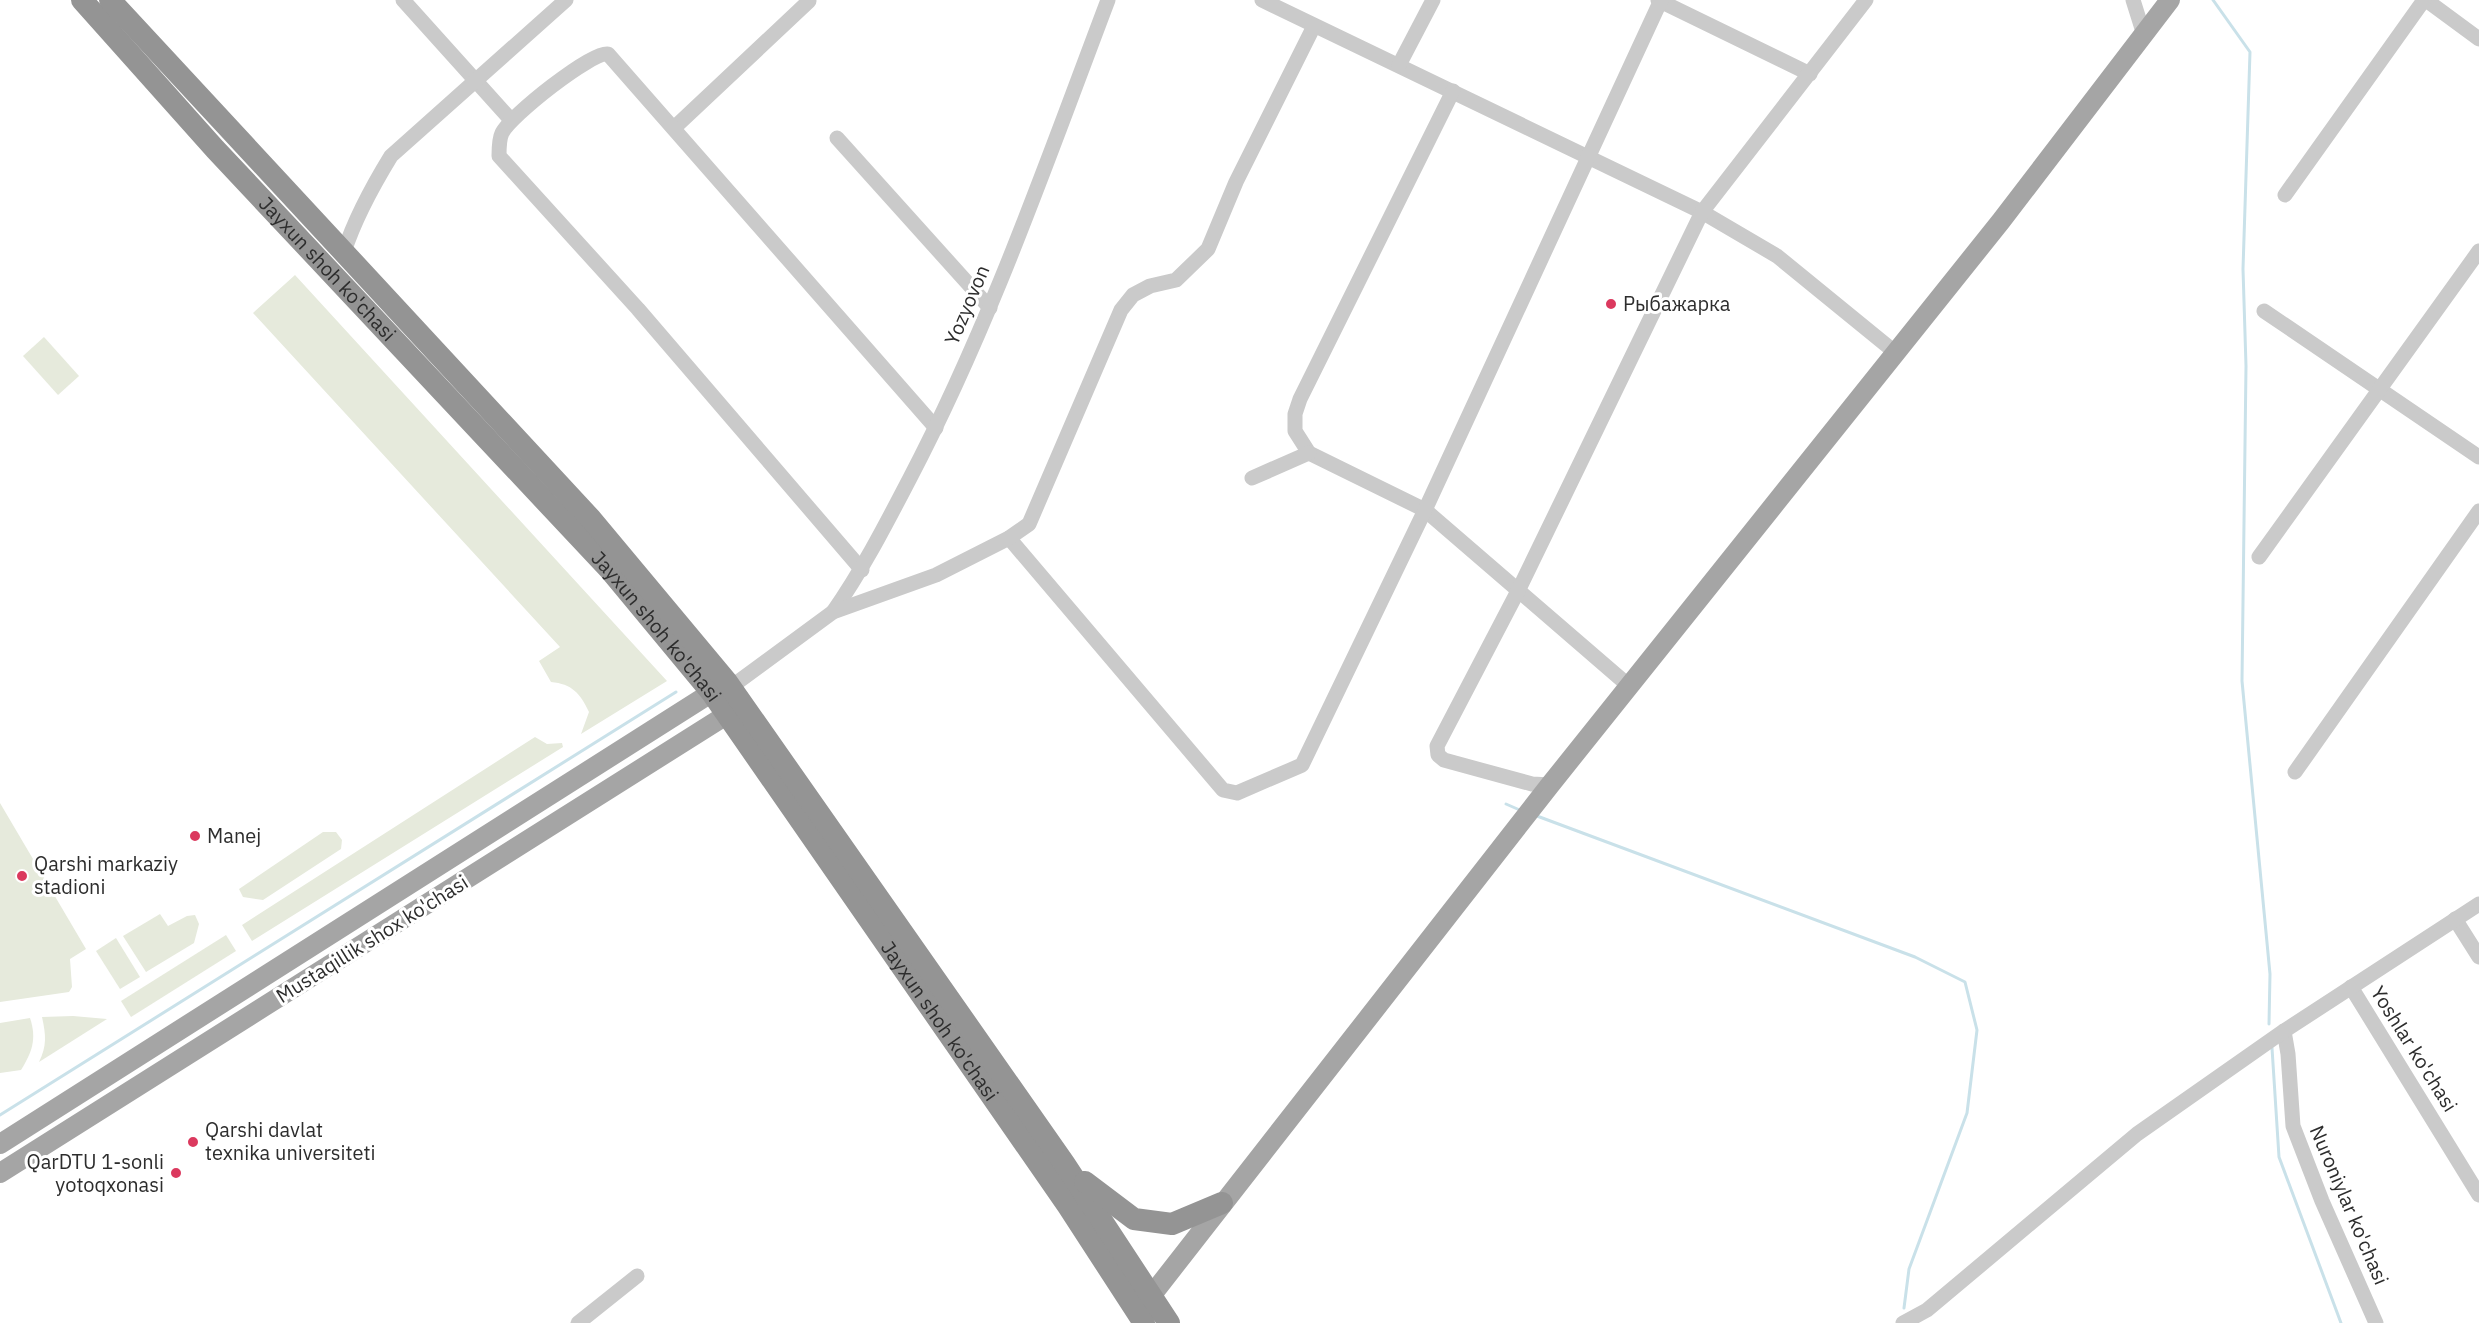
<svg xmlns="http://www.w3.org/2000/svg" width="2479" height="1323" font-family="'IBM Plex Sans',sans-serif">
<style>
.green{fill:#e6eadc}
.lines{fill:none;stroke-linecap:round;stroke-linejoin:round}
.stream{stroke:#c9e1e9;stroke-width:3}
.minor{stroke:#cacaca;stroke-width:15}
.major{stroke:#a5a5a5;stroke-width:20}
.highway{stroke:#949494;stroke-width:22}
.poi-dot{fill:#db395e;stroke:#fff;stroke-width:2}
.labels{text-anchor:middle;stroke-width:6;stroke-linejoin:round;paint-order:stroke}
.street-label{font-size:20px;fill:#2d2d2d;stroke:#fff}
.poi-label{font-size:20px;fill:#2d2d2d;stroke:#fff;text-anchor:start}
</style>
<rect width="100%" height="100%" fill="#fff"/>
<g class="green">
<path d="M295,275L667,681L581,734L589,712C580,693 572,684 551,682L539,661L560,647L253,313Z"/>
<path d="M44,337L79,376L58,395L23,356Z"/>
<path d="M535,737L547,744L562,743L563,747L252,941L242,925Z"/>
<path d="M0,803L86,949L70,959L72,987L69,992L0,1002Z"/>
<path d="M323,832H336L342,840L341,849L263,900L243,897L239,889Z"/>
<path d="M160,914L168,926L187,916L195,915L199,924L194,943L146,972L123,936Z"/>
<path d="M226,935L236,951L131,1017L121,1001Z"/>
<path d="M116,938L140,977L120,989L96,951Z"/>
<path d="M73,1016L107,1019L39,1062C47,1046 46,1035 42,1017Z"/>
<path d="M30,1018C37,1039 32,1052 21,1070L0,1073V1023Z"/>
</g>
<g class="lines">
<g class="stream">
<path d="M2213,0L2250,52L2243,269L2246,366L2242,681L2270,974L2269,1024"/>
<path d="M1506,804L1522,811"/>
<path d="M1537,816L1915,957L1965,982L1977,1030L1967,1113L1909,1269L1904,1308"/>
<path d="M2272,1048L2279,1157L2341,1323"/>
<path d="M0,1115L676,692"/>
</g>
<g class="minor">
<path d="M403,0L511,120"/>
<path d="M1262,0L1702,212L1777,256L1896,353"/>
<path d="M1658,0L1810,74"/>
<path d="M2133,0L2144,35"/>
<path d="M2426,0L2479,39"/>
<path d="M1399,65L1433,0"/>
<path d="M1453,91L1300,399L1295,414V431L1309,453L1425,510L1629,686"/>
<path d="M674,128L809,1"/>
<path d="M837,138L990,308"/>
<path d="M2285,195L2424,0"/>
<path d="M344,252C355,218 372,187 391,156L566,0"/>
<path d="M2264,311L2479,457"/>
<path d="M1252,478L1309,453"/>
<path d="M1009,538L1223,790L1237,793L1302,765L1425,510L1661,0"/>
<path d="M2259,557L2479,251"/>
<path d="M862,570L638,309L499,156C499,149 499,139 502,133C510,116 592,51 608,54L936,428"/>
<path d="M833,612C863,569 886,524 910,478C990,325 1047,161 1108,0"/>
<path d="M731,687L833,612L936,575L1009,538L1029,524L1121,310L1133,295L1150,286L1176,280L1208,249L1236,182L1314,26"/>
<path d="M2295,772L2479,511"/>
<path d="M1550,785L1532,784L1444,760L1438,755L1437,746L1519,589L1702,212L1866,0"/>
<path d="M2455,919L2479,957"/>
<path d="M2351,987L2479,1195"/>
<path d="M2284,1031L2288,1054L2293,1126L2322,1201L2376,1323"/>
<path d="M578,1323L637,1276"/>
<path d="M1903,1323L1927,1310L2137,1134L2284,1031L2479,904"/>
</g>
<g class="major">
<path d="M0,1144L725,684"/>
<path d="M0,1173L739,707"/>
<path d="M1151,1296L1550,785L2001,221L2170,0"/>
</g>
<g class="highway">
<path id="s1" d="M82,0L215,149L610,570L712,693L1068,1206L1144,1323"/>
<path d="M110,0L591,519L727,682L1064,1163L1169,1323"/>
<path d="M1085,1182L1134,1219L1172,1224L1222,1203"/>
</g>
</g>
<g class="poi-dot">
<circle cx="1611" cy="304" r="6"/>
<circle cx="195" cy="836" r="6"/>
<circle cx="22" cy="876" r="6"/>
<circle cx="193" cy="1142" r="6"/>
<circle cx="176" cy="1173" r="6"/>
</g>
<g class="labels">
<g class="street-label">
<text dy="7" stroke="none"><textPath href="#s1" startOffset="364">Jayxun shoh ko'chasi</textPath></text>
<text transform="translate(967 305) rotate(-67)" y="7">Yozyovon</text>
<text dy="7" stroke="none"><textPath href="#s1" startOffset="850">Jayxun shoh ko'chasi</textPath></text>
<text transform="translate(372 939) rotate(-32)" y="7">Mustaqillik shox ko'chasi</text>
<text dy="7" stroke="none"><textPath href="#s1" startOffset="1336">Jayxun shoh ko'chasi</textPath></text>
<text transform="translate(2414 1049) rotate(58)" y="7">Yoshlar ko'chasi</text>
<text transform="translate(2349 1205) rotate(67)" y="7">Nuroniylar ko'chasi</text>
</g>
<g class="poi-label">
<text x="1623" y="311">Рыбажарка</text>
<text x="207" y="843">Manej</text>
<text x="34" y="871">Qarshi markaziy<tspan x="34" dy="23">stadioni</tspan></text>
<text x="205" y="1137">Qarshi davlat<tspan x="205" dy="23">texnika universiteti</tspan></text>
<text x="164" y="1169" text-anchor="end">QarDTU 1-sonli<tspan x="164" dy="23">yotoqxonasi</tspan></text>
</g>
</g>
</svg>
